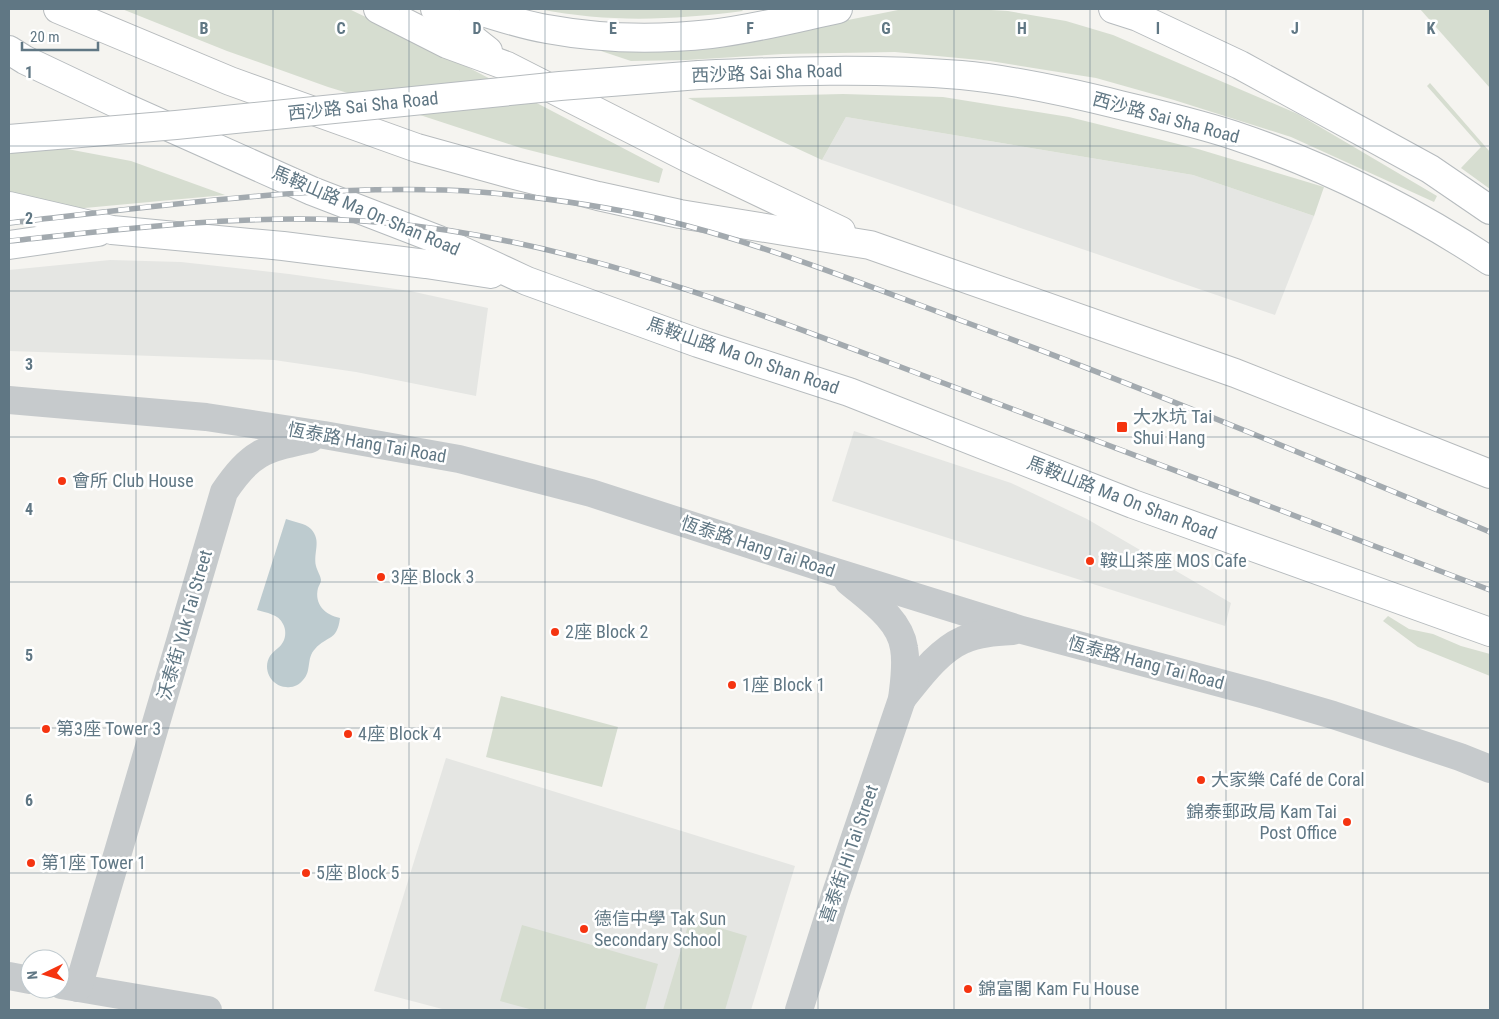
<svg xmlns="http://www.w3.org/2000/svg" width="1499" height="1019" font-family="'Roboto Condensed','Noto Sans TC',sans-serif">
<style>
.built{fill:#e5e6e3}
.green{fill:#d6ddd0}
.water{fill:#bdcbcf}
.lines{fill:none;stroke-linecap:round;stroke-linejoin:round}
.major-casing{stroke:#b6bbbe;stroke-width:30}
.highway-casing{stroke:#b7bbbd;stroke-width:30}
.minor{stroke:#c6cacc;stroke-width:28}
.major{stroke:#fff;stroke-width:28}
.highway{stroke:#fff;stroke-width:28}
.rail-casing{stroke:#a3aaaf;stroke-width:5.5}
.rail{stroke:#fff;stroke-width:4;stroke-dasharray:11;stroke-linecap:butt}
.major-bridge-casing{stroke:#b6bbbe;stroke-width:30;stroke-linecap:butt}
.major-bridge{stroke:#fff;stroke-width:28}
.grid{fill:none;stroke:#607784;stroke-width:1;stroke-opacity:0.55}
.poi-dot{fill:#f53410;stroke:#fff;stroke-width:2}
.labels{text-anchor:middle;stroke-width:5;stroke-linejoin:round;paint-order:stroke}
.street-label{font-size:18px;fill:#607784;stroke:#fff}
.poi-label{font-size:18px;fill:#607784;stroke:#fff;text-anchor:start}
.grid-label{font-size:16px;text-anchor:middle;font-weight:bold;fill:#607784;stroke:#fff;stroke-width:5;stroke-linejoin:round;paint-order:stroke}
</style>
<rect width="100%" height="100%" fill="#f5f4f0"/>
<g class="built">
<path d="M846,117L1193,175L1314,216L1275,315L822,160Z"/>
<path d="M110,260L181,262L289,274L410,291L488,308L476,396L356,372L274,360L9,351V270Z"/>
<path d="M854,431L1011,483L1087,519L1231,603L1225,626L832,501Z"/>
<path d="M446,758L795,866L751,1010H446L374,991Z"/>
</g>
<g class="green">
<path d="M122,9H349L435,50L663,169L659,183L521,148L423,116L328,87L227,51Z"/>
<path d="M539,9H741L743,11C671,20 611,23 539,9Z"/>
<path d="M903,9H974L1008,11L1066,21L1113,35L1298,114L1437,196L1434,202L1291,137L1174,100L1096,78L990,61L895,52L783,54L687,60L631,61L601,51H652L788,32Z"/>
<path d="M1420,9H1490V88Z"/>
<path d="M1430,83L1490,152V189L1461,168L1481,147L1427,86Z"/>
<path d="M843,94L943,97L1069,117L1198,149L1324,187L1314,216L1193,175L846,117L822,160L688,98Z"/>
<path d="M9,138L131,161L225,195L9,215Z"/>
<path d="M1388,616L1409,629L1433,634L1461,646L1490,654V676L1418,647L1383,621Z"/>
<path d="M501,696L618,727L602,787L486,757Z"/>
<path d="M690,919L747,936L725,1010H663Z"/>
<path d="M522,925L658,964L645,1010H533L500,1001Z"/>
</g>
<path class="water" d="M286,519C294,522 305,523 311,529C322,541 313,552 316,566C317,570 321,577 321,580C321,583 319,585 318,588C314,604 325,615 340,618C337,642 327,635 315,649C306,658 312,671 303,680C299,685 293,688 286,687C271,686 262,669 270,656C274,650 280,648 283,642C286,637 286,629 283,624C279,614 266,613 257,610Z"/>
<g class="lines">
<defs>
<g id="major">
<path d="M473,9C497,16 522,25 547,29C601,39 656,40 711,34C754,29 796,18 838,9"/>
<path d="M1113,9L1138,17L1240,65L1430,169L1490,210"/>
<path d="M9,50L25,60L122,106L312,191L439,240L527,281L698,343L849,392L1133,504L1490,632"/>
<path d="M699,75C786,71 873,68 961,75C1015,80 1068,92 1120,105C1158,114 1196,123 1233,135C1323,165 1411,209 1490,261"/>
<path d="M9,206L112,230L283,246L426,264L491,274"/>
<path d="M9,245L98,232"/>
</g>
<g id="highway">
<path d="M58,9L230,81L417,148L511,174L598,196L680,214L870,245L1235,373L1490,474"/>
<path d="M378,9L447,44L507,66L688,158L841,231"/>
<path d="M435,9L488,51"/>
</g>
</defs>
<use href="#major" class="major-casing"/>
<use href="#highway" class="highway-casing"/>
<g class="minor">
<path d="M9,400L206,417L324,435L459,459L591,493L823,568L1022,630L1265,695L1333,715L1460,757L1490,769"/>
<path d="M902,699C919,678 938,651 963,640C978,633 996,632 1013,631"/>
<path d="M9,976L30,980"/>
<path d="M61,985L208,1010"/>
<path d="M78,988L224,492C251,451 265,449 310,439"/>
<path d="M799,1010L835,896L902,699C904,682 907,665 904,648C900,619 869,599 848,581"/>
</g>
<use href="#major" class="major"/>
<use href="#highway" class="highway"/>
<defs>
<g id="rail">
<path d="M9,223C96,213 183,202 271,195C341,190 410,187 480,192C539,197 598,205 656,218C762,243 863,284 965,322C1142,387 1316,459 1490,532"/>
<path d="M9,241C135,228 261,211 388,223C583,241 764,316 946,384C1127,452 1309,521 1490,590"/>
</g>
</defs>
<use href="#rail" class="rail-casing"/>
<use href="#rail" class="rail"/>
<defs>
<path id="major-bridge" d="M9,139L176,125L560,86L699,75"/>
</defs>
<use href="#major-bridge" class="major-bridge-casing"/>
<use href="#major-bridge" class="major-bridge"/>
</g>
<path class="grid" d="M136,9V1010M273,9V1010M409,9V1010M545,9V1010M681,9V1010M818,9V1010M954,9V1010M1090,9V1010M1226,9V1010M1363,9V1010M9,146H1490M9,291H1490M9,437H1490M9,582H1490M9,728H1490M9,873H1490"/>
<g class="poi-dot">
<rect x="1116" y="421" width="12" height="12" rx="2.5"/>
<circle cx="62" cy="481" r="5"/>
<circle cx="1090" cy="561" r="5"/>
<circle cx="381" cy="577" r="5"/>
<circle cx="555" cy="632" r="5"/>
<circle cx="732" cy="685" r="5"/>
<circle cx="46" cy="729" r="5"/>
<circle cx="348" cy="734" r="5"/>
<circle cx="1201" cy="780" r="5"/>
<circle cx="1347" cy="822" r="5"/>
<circle cx="31" cy="863" r="5"/>
<circle cx="306" cy="873" r="5"/>
<circle cx="584" cy="929" r="5"/>
<circle cx="968" cy="989" r="5"/>
</g>
<g class="labels">
<g class="street-label">
<text transform="translate(767 73) rotate(-2)" y="6">西沙路 Sai Sha Road</text>
<text transform="translate(363 106) rotate(-6)" y="6">西沙路 Sai Sha Road</text>
<text transform="translate(1166 118) rotate(15)" y="6">西沙路 Sai Sha Road</text>
<text transform="translate(366 211) rotate(23)" y="6">馬鞍山路 Ma On Shan Road</text>
<text transform="translate(743 356) rotate(19)" y="6">馬鞍山路 Ma On Shan Road</text>
<text transform="translate(367 443) rotate(10)" y="6">恆泰路 Hang Tai Road</text>
<text transform="translate(1122 498) rotate(21)" y="6">馬鞍山路 Ma On Shan Road</text>
<text transform="translate(758 547) rotate(18)" y="6">恆泰路 Hang Tai Road</text>
<text transform="translate(185 625) rotate(-74)" y="6">沃泰街 Yuk Tai Street</text>
<text transform="translate(1146 663) rotate(15)" y="6">恆泰路 Hang Tai Road</text>
<text transform="translate(849 854) rotate(-71)" y="6">喜泰街 Hi Tai Street</text>
</g>
<g class="poi-label">
<text x="1133" y="423">大水坑 Tai<tspan x="1133" dy="21">Shui Hang</tspan></text>
<text x="72" y="487">會所 Club House</text>
<text x="1100" y="567">鞍山茶座 MOS Cafe</text>
<text x="391" y="583">3座 Block 3</text>
<text x="565" y="638">2座 Block 2</text>
<text x="742" y="691">1座 Block 1</text>
<text x="56" y="735">第3座 Tower 3</text>
<text x="358" y="740">4座 Block 4</text>
<text x="1211" y="786">大家樂 Café de Coral</text>
<text x="1337" y="818" text-anchor="end">錦泰郵政局 Kam Tai<tspan x="1337" dy="21">Post Office</tspan></text>
<text x="41" y="869">第1座 Tower 1</text>
<text x="316" y="879">5座 Block 5</text>
<text x="594" y="925">德信中學 Tak Sun<tspan x="594" dy="21">Secondary School</tspan></text>
<text x="978" y="995">錦富閣 Kam Fu House</text>
</g>
</g>
<g class="grid-label">
<text x="204" y="34">B</text>
<text x="341" y="34">C</text>
<text x="477" y="34">D</text>
<text x="613" y="34">E</text>
<text x="750" y="34">F</text>
<text x="886" y="34">G</text>
<text x="1022" y="34">H</text>
<text x="1158" y="34">I</text>
<text x="1295" y="34">J</text>
<text x="1431" y="34">K</text>
<text x="29" y="78">1</text>
<text x="29" y="224">2</text>
<text x="29" y="370">3</text>
<text x="29" y="515">4</text>
<text x="29" y="661">5</text>
<text x="29" y="806">6</text>
</g>
<rect width="1499" height="1019" fill="none" stroke="#607784" stroke-width="20"/>
<g transform="translate(45 974) rotate(265)"><circle r="24" fill="#ffffff" stroke="#bfc9ce"/>
<path d="M0-4L9 19L0 12L-9 19Z" fill="#f53410"/>
<text y="-8" font-size="14" font-weight="bold" text-anchor="middle" fill="#607784">N</text>
</g>
<path d="M22 42v8h76v-8" fill="none" stroke="#607784" stroke-width="2.5"/>
<text x="30" y="42" font-size="15" fill="#607784" stroke="#ffffff" stroke-width="4" paint-order="stroke">20 m</text>
</svg>
